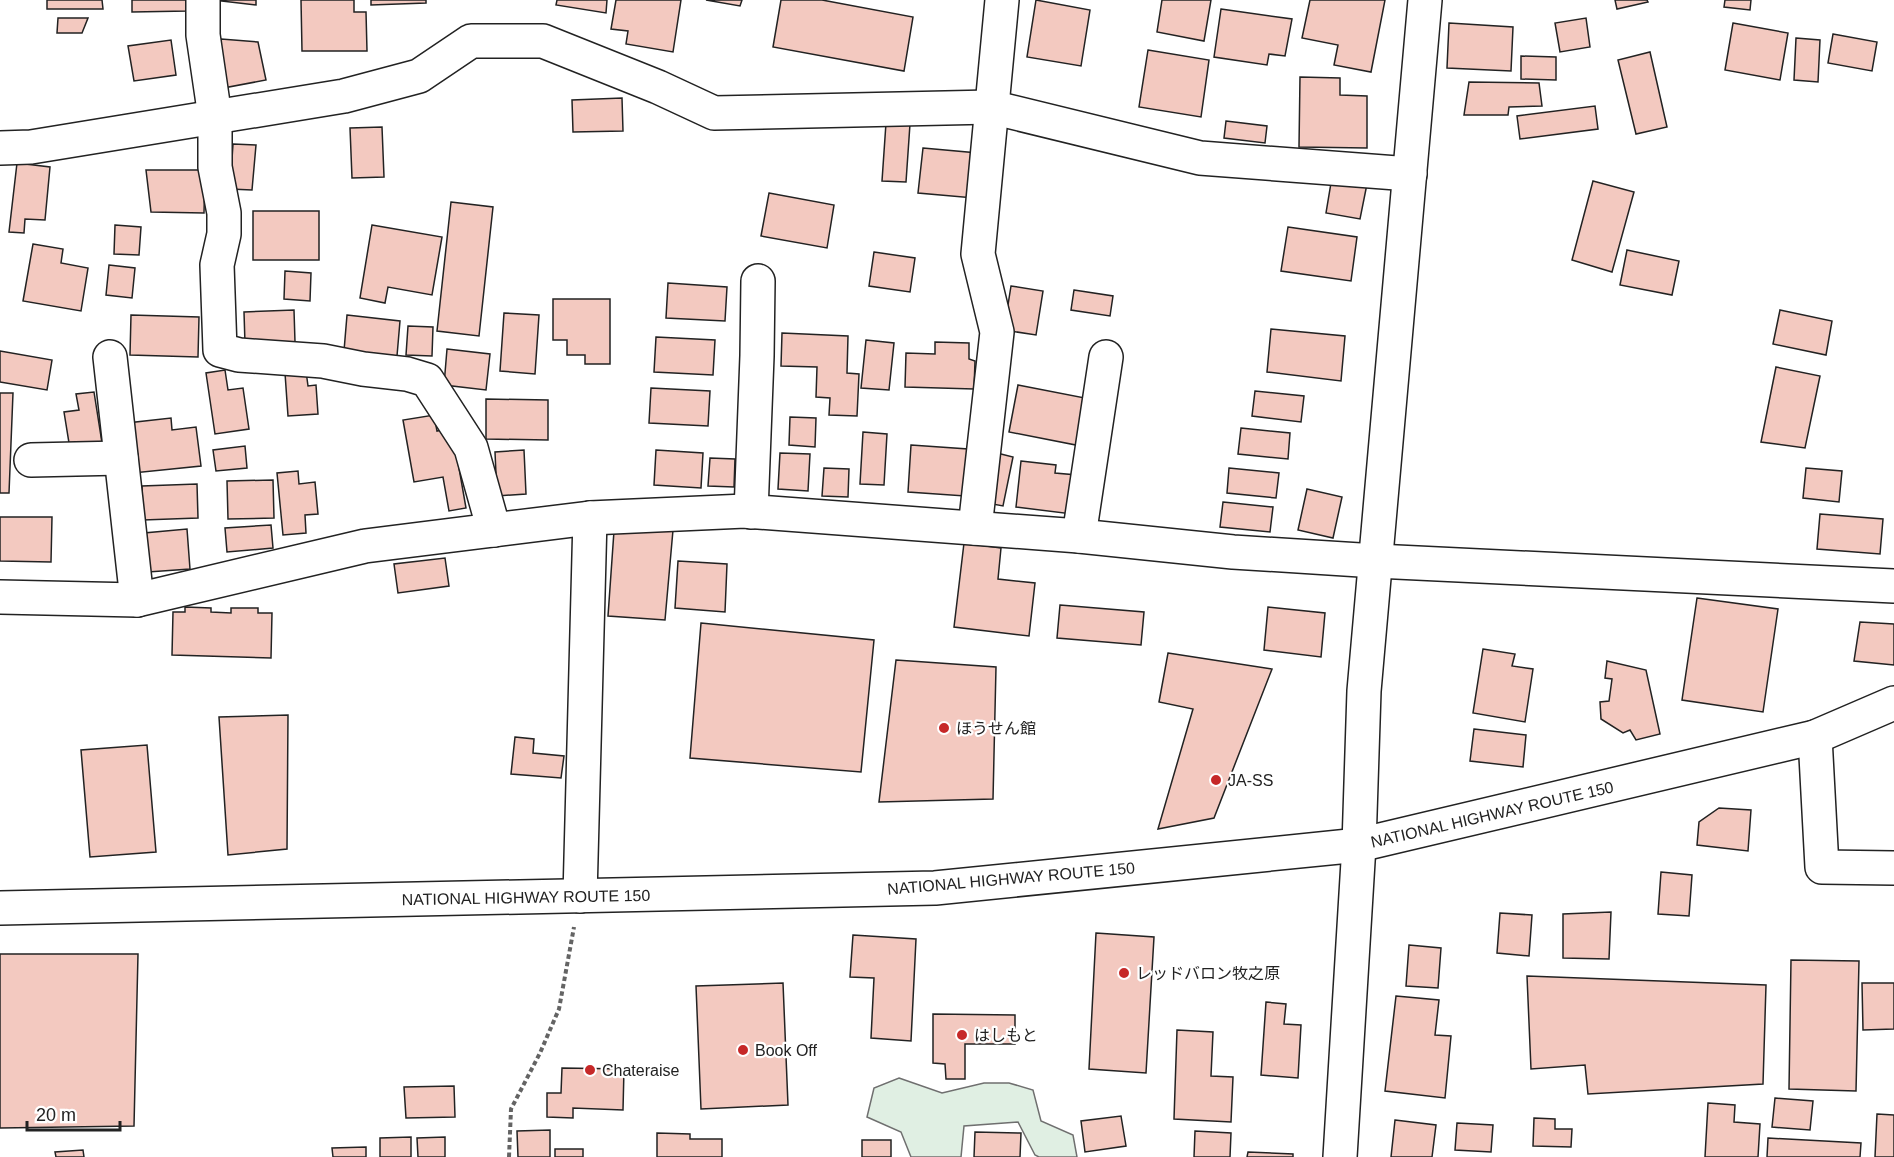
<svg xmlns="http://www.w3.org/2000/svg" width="1894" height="1157" font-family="Arial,'Noto Sans JP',sans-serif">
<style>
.green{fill:#e0efe3;stroke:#6f6f6f;stroke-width:1.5}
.building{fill:#f3c9c0;stroke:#222;stroke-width:1.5}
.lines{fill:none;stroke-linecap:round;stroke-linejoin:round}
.minor-casing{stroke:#222;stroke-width:36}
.highway-casing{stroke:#222;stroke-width:36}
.path{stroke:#646464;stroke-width:4;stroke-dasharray:4.5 3;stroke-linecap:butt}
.minor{stroke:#fff;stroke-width:33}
.highway{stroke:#fff;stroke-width:33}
.poi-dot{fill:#c62828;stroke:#fff;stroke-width:2}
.labels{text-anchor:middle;stroke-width:4.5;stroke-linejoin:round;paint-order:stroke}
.poi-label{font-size:16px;fill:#222;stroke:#fff;text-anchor:start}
.street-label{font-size:16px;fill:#222;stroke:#fff}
</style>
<rect width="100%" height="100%" fill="#fff"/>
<path class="green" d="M899,1078L942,1093L984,1083H1009L1033,1090L1041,1121L1073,1135L1077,1157H1039L1035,1155L1018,1122L964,1126L961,1157H911L901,1132L867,1117L874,1088Z"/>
<g class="building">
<path d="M47,0H102L103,9H47Z"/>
<path d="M132,0H188V11L132,12Z"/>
<path d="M213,0H256V5Z"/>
<path d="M301,0H354V12H366L367,51H302Z"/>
<path d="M371,0H426V3L371,5Z"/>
<path d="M557,0H607L606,13L556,5Z"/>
<path d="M616,0H681L673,52L626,44L628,31L611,29Z"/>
<path d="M706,0H742L740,6Z"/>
<path d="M781,0H822L913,17L904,71L773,47Z"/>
<path d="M1036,0L1090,10L1081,66L1027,57Z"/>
<path d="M1162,0H1211L1204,41L1157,32Z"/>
<path d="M1310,0H1385L1371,72L1334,65L1338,45L1302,38Z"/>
<path d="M1615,0H1647L1648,2L1617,9Z"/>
<path d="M1725,0H1751L1750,10L1724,7Z"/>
<path d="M1221,9L1292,19L1285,56L1269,54L1267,65L1214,57Z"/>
<path d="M58,18H88L82,33H57Z"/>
<path d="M1586,18L1590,47L1560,52L1555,23Z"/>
<path d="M1449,23L1513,27L1511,71L1447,68Z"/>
<path d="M1733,23L1788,33L1780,80L1725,70Z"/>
<path d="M1833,34L1877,42L1872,71L1828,63Z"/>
<path d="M1796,38L1820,40L1818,82L1794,80Z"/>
<path d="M221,39L258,42L266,80L218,89Z"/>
<path d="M171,40L176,75L134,81L128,46Z"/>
<path d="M1148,50L1209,60L1201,117L1139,107Z"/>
<path d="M1650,52L1667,127L1636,134L1618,60Z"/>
<path d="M1521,56L1556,57V80L1521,79Z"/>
<path d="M1300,77L1340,78V95L1367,96V148L1299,147Z"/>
<path d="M1469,82L1539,83L1542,106L1509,107L1508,115H1464Z"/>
<path d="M622,98L623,131L573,132L572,100Z"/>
<path d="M1595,106L1598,129L1520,139L1517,116Z"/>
<path d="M1226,121L1267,126L1265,143L1224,138Z"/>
<path d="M886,123L910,124L906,182L882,181Z"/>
<path d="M382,127L384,177L352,178L350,128Z"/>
<path d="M233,144L256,145L252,190L230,189Z"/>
<path d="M923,148L978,153L974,198L918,193Z"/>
<path d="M17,163L50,167L45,220L25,219L24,233L9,232Z"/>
<path d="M146,170H205L204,213L151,212Z"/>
<path d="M1332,177L1367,184L1360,219L1326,213Z"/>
<path d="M1593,181L1634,192L1612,272L1572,260Z"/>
<path d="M769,193L834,205L827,248L761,236Z"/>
<path d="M451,202L493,207L479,336L437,331Z"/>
<rect x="253" y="211" width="66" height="49"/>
<path d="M115,225L141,227L139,255L114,254Z"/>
<path d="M372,225L442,237L432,295L388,287L385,303L360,298Z"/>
<path d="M1288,227L1357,237L1351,281L1281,271Z"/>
<path d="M33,244L63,249L61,263L88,268L81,311L23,301Z"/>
<path d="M1627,250L1679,261L1672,295L1620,285Z"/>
<path d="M874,252L915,258L910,292L869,286Z"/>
<path d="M109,265L135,268L132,298L106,295Z"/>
<path d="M285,271L311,273L310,301L284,299Z"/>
<path d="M668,283L727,287L725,321L666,318Z"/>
<path d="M1011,286L1043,291L1036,335L1004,330Z"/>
<path d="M1074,290L1113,296L1110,316L1071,310Z"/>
<path d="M553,299H610V364H585V355H567V340H553Z"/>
<path d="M294,310L295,342L245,344L244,312Z"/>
<path d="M1780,310L1832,321L1826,355L1773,344Z"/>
<path d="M504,313L539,315L535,374L500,371Z"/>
<path d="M131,315L199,317L198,357L130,355Z"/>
<path d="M347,315L400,321L397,356L344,351Z"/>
<path d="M408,326L433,327L432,356L406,355Z"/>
<path d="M1271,329L1345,336L1341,381L1267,372Z"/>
<path d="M782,333L848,336L847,373L859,374L857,416L829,415L830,398L816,397L817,367L781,366Z"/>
<path d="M656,337L715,340L713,375L654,372Z"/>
<path d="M866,340L894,343L889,390L861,388Z"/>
<path d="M935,342L969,343V359L975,361L974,389L905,387L906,353L935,354Z"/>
<path d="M447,349L490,354L486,390L444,385Z"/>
<path d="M0,351L52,360L47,390L0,382Z"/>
<path d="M1776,367L1820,376L1805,448L1761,442Z"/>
<path d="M225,370L228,390L243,388L249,429L215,434L206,373Z"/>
<path d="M306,371L308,386L316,385L318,414L288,416L285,373Z"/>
<path d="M1018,385L1085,398L1076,445L1009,432Z"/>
<path d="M651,388L710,391L708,426L649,423Z"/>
<path d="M1255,391L1304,396L1301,422L1252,416Z"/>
<path d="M94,392L102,443L70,449L64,412L79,410L76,394Z"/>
<path d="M0,393H13L9,493H0Z"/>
<path d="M486,399L548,400V440L486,439Z"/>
<path d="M434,415L437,431L452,428L466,508L449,511L443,477L414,482L403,420Z"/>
<path d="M790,417L816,418L815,447L789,445Z"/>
<path d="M171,418L172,430L196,427L201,466L133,473L127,423Z"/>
<path d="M1241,428L1290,433L1288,459L1238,454Z"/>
<path d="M863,432L887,434L884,485L860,484Z"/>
<path d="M911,445L968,449L965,496L908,492Z"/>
<path d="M245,446L247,468L216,471L213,450Z"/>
<path d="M524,450L526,494L497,496L495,452Z"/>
<path d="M656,450L703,453L701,488L654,485Z"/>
<path d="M780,453L810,454L808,491L778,489Z"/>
<path d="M997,453L1013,457L1003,506L987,503Z"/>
<path d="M710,458L735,459L734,487L708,486Z"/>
<path d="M1021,461L1056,465L1055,473L1077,475L1072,514L1016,507Z"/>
<path d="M824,468L849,469L848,497L822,496Z"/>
<path d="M1229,468L1279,473L1276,498L1227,493Z"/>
<path d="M1806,468L1842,471L1839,502L1803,498Z"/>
<path d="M298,471L299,484L315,482L318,514L305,515L306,533L283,535L277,473Z"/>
<path d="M273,480L274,518L228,519L227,481Z"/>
<path d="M197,484L198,518L143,520L142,486Z"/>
<path d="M1307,489L1342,497L1333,538L1298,530Z"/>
<path d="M1223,502L1273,507L1270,532L1220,527Z"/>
<path d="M1820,514L1883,519L1880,554L1817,549Z"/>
<path d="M0,517H52L51,562L0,561Z"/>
<path d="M271,525L273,548L227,552L225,528Z"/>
<path d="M187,529L190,569L148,572L144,533Z"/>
<path d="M673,530L665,620L608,616L614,531Z"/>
<path d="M964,543L1001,548L998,579L1035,583L1029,636L954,627Z"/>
<path d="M445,558L449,586L398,593L394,564Z"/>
<path d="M678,561L727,564L725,612L675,608Z"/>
<path d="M1697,598L1778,609L1763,712L1682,700Z"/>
<path d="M1060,605L1144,612L1141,645L1057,638Z"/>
<path d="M185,607L211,608V612L231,613V608H258V613H272L271,658L172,655L173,612H185Z"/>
<path d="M1268,607L1325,613L1321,657L1264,650Z"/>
<path d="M1860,622L1894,624V665L1854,661Z"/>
<path d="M701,623L874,640L861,772L690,758Z"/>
<path d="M1483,649L1515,654L1512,666L1533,669L1525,722L1473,713Z"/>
<path d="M1168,653L1272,669L1214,818L1158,829L1193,709L1159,702Z"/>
<path d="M896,660L996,667L993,799L879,802Z"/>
<path d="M1607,661L1646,670L1660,734L1636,740L1630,730L1623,733L1601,719L1600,702L1609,701L1612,679L1605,678Z"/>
<path d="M288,715L287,849L228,855L219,717Z"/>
<path d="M1474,729L1526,735L1523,767L1470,761Z"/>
<path d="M515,737L534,739L533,753L564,756L561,778L511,774Z"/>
<path d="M147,745L156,852L90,857L81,750Z"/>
<path d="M1719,808L1751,810L1748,851L1697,845L1699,822Z"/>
<path d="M1661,872L1692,875L1689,916L1658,914Z"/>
<path d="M1611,912L1609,959L1563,958V914Z"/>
<path d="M1500,913L1532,915L1529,956L1497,953Z"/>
<path d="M1096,933L1154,937L1146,1073L1089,1069Z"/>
<path d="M853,935L916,939L911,1041L871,1038L874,978L850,977Z"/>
<path d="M1409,945L1441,948L1438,988L1406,986Z"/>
<path d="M0,954H138L134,1126L0,1128Z"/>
<path d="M1791,960L1859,961L1856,1091L1789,1089Z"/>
<path d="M1527,976L1766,985L1763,1084L1588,1094L1585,1065L1531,1069Z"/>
<path d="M783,983L788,1105L701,1109L696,986Z"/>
<path d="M1862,983H1894V1029L1863,1030Z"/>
<path d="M1396,996L1439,1000L1435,1035L1451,1036L1445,1098L1385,1091Z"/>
<path d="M1266,1002L1286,1004L1284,1024L1301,1025L1298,1078L1261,1075Z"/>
<path d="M933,1014L1015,1015V1044H965V1079H946L945,1064L933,1063Z"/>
<path d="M1177,1030L1213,1032L1211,1076L1233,1077L1231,1122L1174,1119Z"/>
<path d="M562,1068L624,1069L623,1110L573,1108V1118L547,1117V1093H561Z"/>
<path d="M454,1086L455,1117L406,1118L404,1087Z"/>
<path d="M1775,1098L1813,1101L1810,1130L1772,1127Z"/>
<path d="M1708,1103L1735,1105L1734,1122L1760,1124L1758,1157H1705Z"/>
<path d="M1877,1114L1894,1115V1157H1875Z"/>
<path d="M1121,1116L1126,1146L1085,1152L1081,1121Z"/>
<path d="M1534,1118L1555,1119V1129H1572L1571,1147L1533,1146Z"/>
<path d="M1395,1120L1436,1125L1432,1157H1391Z"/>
<path d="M1457,1123L1493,1125L1491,1152L1455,1150Z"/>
<path d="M550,1130V1157H518L517,1131Z"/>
<path d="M1195,1131L1231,1133L1230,1157H1194Z"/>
<path d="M975,1132L1021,1133L1020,1157H974Z"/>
<path d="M657,1133L690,1134V1139H722V1157H657Z"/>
<path d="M411,1137V1157H380V1138Z"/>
<path d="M445,1137V1157H418L417,1138Z"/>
<path d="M1768,1138L1861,1143L1860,1157H1767Z"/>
<rect x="862" y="1140" width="29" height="17"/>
<path d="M366,1147V1157H333L332,1148Z"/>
<rect x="555" y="1149" width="28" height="8"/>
<path d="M83,1150L84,1157H56L55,1152Z"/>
<path d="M1248,1152L1293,1154V1157H1247Z"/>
</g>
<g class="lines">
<defs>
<g id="minor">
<path d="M203,0V35L215,117V167L224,213V234L217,265L220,350L239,355L323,361L363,369L407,374L427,380L471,448L494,530"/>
<path d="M0,148L31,147L344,96L419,76L471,41H543L658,87L714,113L991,107L1200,158L1410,174"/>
<path d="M110,357L137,600"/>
<path d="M31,460L121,458"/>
<path d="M751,512L757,356L758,281"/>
<path d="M975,528L997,332L978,254L1002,0"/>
<path d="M1079,536L1106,357"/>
<path d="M0,597L137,600L365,546L590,518L745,511L1079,536L1233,552L1376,561L1894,586"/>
<path d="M1815,737L1822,867L1894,868"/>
<path d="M580,896L590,518"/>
<path d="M1340,1157L1359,845L1364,691L1425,0"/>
</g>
<path id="highway" d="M0,908L935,888L1359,845L1815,737L1894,703"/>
</defs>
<use href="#minor" class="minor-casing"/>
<use href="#highway" class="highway-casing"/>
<path class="path" d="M509,1157L511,1109L540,1053L559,1009L574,927"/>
<use href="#minor" class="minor"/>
<use href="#highway" class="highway"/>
</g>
<g class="poi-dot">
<circle cx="944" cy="728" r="6"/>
<circle cx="1216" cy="780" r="6"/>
<circle cx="1124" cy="973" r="6"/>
<circle cx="962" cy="1035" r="6"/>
<circle cx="743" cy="1050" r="6"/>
<circle cx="590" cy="1070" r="6"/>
</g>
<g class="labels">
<g class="poi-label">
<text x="956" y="734">ほうせん館</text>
<text x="1228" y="786">JA-SS</text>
<text x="1136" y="979">レッドバロン牧之原</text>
<text x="974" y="1041">はしもと</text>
<text x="755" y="1056">Book Off</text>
<text x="602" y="1076">Chateraise</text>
</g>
<g class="street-label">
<text transform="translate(1492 814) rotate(-13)" y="6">NATIONAL HIGHWAY ROUTE 150</text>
<text transform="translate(1011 878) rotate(-5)" y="6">NATIONAL HIGHWAY ROUTE 150</text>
<text transform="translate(526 897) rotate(-1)" y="6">NATIONAL HIGHWAY ROUTE 150</text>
</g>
</g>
<path d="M27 1121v9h93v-9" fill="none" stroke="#222222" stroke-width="3"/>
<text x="36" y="1121" font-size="18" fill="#222222" stroke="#ffffff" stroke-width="4.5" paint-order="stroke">20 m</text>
</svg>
